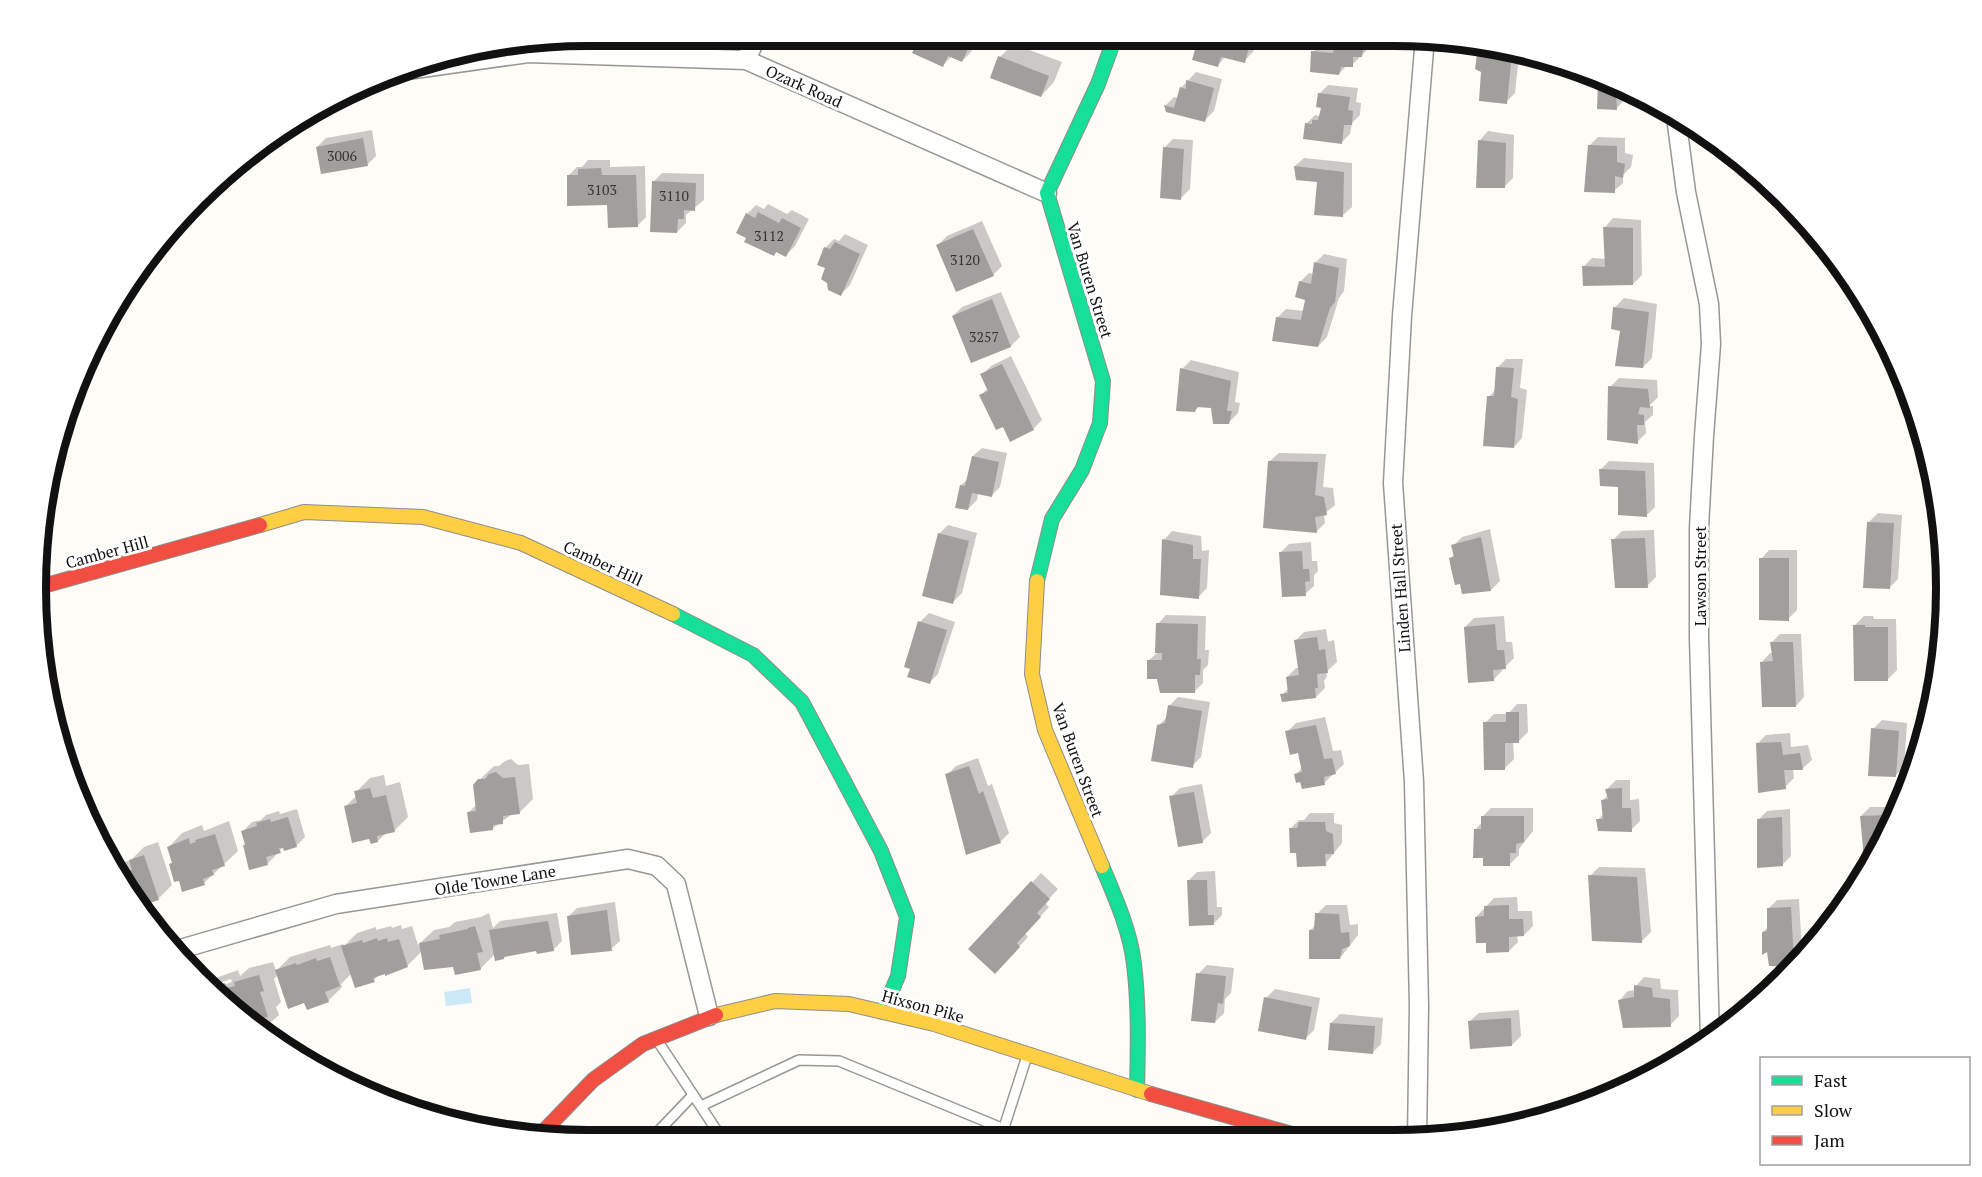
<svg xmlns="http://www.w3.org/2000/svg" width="1982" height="1177" font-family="'PT Serif',serif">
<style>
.water{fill:#cde8f7}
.shadow{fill:#0003}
.building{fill:#a19f9c}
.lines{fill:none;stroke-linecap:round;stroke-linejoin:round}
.lane-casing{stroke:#979795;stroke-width:12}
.street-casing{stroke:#979795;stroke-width:21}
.fast-casing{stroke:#8e8d8b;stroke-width:16}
.slow-casing{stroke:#8e8d8b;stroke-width:16}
.jam-casing{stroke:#8e8d8b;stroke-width:16}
.lane{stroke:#fffffe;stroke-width:9}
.street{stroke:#fffffe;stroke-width:18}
.fast{stroke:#16e098;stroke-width:14}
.slow{stroke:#ffcf43;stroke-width:14}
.jam{stroke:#f24e42;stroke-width:14}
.labels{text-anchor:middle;stroke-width:6;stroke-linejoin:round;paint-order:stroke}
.number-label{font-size:14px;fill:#353434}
.street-label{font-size:16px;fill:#111;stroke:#fff}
.rim{fill:none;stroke:#111;stroke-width:8}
</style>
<rect width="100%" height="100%" fill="#fdfcf7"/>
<path class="water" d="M470,988L472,1003L446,1006L444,992Z"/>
<g class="shadow">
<path d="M921,36L971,37L976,40L971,52L962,61L952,56L943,65Z"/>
<path d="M1190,37H1257L1253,52L1244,61L1226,56L1218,65L1198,45L1189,42Z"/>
<path d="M1329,37H1372L1371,46L1352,65H1347L1339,74L1313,52L1322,43L1336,44V38Z"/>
<path d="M1013,44L1062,62L1054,82L1041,96L1000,57Z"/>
<path d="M1479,47L1519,55L1515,93L1506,102L1483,71L1477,68Z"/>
<path d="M1196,72L1222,79L1214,111L1205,120L1167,110L1166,105L1174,97L1178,98L1181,88Z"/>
<path d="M1599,82L1625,92V99L1617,108Z"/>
<path d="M1328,85L1358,88L1356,102L1361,103L1360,115L1352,123L1350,134L1341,143L1306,124L1315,115L1319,116L1322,107L1319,94Z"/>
<path d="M372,130L376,156L367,165L317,147L326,138Z"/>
<path d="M1488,131L1514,135L1513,178L1504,187L1480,140Z"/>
<path d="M1598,137L1625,138V153L1633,155L1631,167L1623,175V183L1614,191L1589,146Z"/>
<path d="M1173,139L1193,140L1190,189L1181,198L1164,148Z"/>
<path d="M1304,158L1352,163V207L1343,215L1319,180L1295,166Z"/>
<path d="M588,160H610V167L645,166L646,217L637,226L568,176L577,167H582Z"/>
<path d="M662,173L704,174V200L686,215V223L677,232L653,182Z"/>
<path d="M768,204L787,214L792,210L809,219L795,246L786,255L777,251L774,255L747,214L756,205L764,209Z"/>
<path d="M1613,218L1641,220L1642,275L1633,284L1583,267L1592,258L1606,259L1605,227Z"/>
<path d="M982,221L1002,266L993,275L938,245L947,236Z"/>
<path d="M845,234L868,245L850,285L841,294L825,248L834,239L839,241Z"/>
<path d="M1324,254L1347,259L1344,291L1339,298L1327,337L1318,346L1277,318L1286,309L1304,311L1307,299L1300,282L1309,273L1314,274L1315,263Z"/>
<path d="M1001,292L1020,337L1011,346L972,361L953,316L962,307Z"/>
<path d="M1624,298L1657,304L1652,358L1643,367L1622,330L1613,328L1615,307Z"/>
<path d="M1011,356L1042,420L1033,429L1010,440L1003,425L981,395L988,388L982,375L991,366Z"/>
<path d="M1506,359H1523L1520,388L1527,390L1522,438L1514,447L1489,397L1496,389L1497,368Z"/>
<path d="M1191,360L1239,372L1235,402L1240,403L1238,413L1229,422L1212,407L1200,405L1195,411L1182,369Z"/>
<path d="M1619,378L1657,380L1658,397L1649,406H1653V415L1645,422L1646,433L1637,442L1610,387Z"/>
<path d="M982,448L1007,453L1000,487L991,496L978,493L977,500L968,509L961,485L968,479L973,456Z"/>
<path d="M1279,453L1326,454L1323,487L1333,488L1335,505L1324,514L1325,523L1316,532L1270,461Z"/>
<path d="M1609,461L1654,463L1655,507L1646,516L1619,485L1600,470Z"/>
<path d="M1878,513L1902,515L1898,579L1889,588L1869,522Z"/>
<path d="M948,525L977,533L962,593L953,602L939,534Z"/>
<path d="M1490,529L1500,581L1491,590L1461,582L1450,558L1455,554L1453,546L1462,537Z"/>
<path d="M1654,530L1656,577L1647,586L1613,540L1622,531Z"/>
<path d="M1172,531L1201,536L1202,551L1209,550L1207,588L1198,597L1164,540Z"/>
<path d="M1311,542L1312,561H1317L1318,571L1314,575V586L1305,594L1280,553L1289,544Z"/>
<path d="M1769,550H1797V610L1788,619L1761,559Z"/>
<path d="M929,613L955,622L938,674L929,683L920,622Z"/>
<path d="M1166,615L1206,616L1205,650H1209L1208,665L1203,670V683L1194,692L1158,678L1149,660L1157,653L1158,624Z"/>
<path d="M1504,616L1506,642H1512L1514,658L1505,667L1502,668V671L1493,680L1465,627L1474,618Z"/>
<path d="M1864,616H1873L1874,619H1896L1897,670L1888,679L1855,625Z"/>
<path d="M1326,629L1328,642L1334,640L1337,662L1326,672L1327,677L1324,681L1325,688L1316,697L1282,695L1289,688L1287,677L1296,668H1299L1296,640L1304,632Z"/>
<path d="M1780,634H1801L1804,697L1796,706L1762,662L1770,653H1773L1771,643Z"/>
<path d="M1178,697L1210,702L1201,757L1192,766L1158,726L1168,716L1169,706Z"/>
<path d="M1517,704H1527L1528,732L1519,741H1513L1514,759L1505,768L1485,723L1494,714H1508Z"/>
<path d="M1325,717L1333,751L1341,750L1344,764L1324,783L1301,780L1296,774L1303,767L1299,751L1287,732L1296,723Z"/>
<path d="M1882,720L1907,723L1904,767L1895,776L1873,729Z"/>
<path d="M1790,733L1791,747L1808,745L1812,760L1803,768L1793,769L1794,778L1785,787L1757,744L1766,735Z"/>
<path d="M978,758L988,786L992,784L1009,833L1000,842L947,775L956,766Z"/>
<path d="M511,759L518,765L529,764L533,799L519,813L512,814L492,829L469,812L477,804L474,785L494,766H499L505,761Z"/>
<path d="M384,775L386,786L400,782L408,817L394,831L386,833L378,841L345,807L357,795L356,792L370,778Z"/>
<path d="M1616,780H1630V800L1639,799L1640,821L1631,830L1598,820L1604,813L1603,800L1608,795L1607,789Z"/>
<path d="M1202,784L1211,833L1202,842L1171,797L1180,788Z"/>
<path d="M1870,807H1896V815L1866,868L1861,816Z"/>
<path d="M1491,808H1533V831L1519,849V855L1510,864L1484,856L1475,830L1482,822V817Z"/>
<path d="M297,809L305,837L296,846L284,847L276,853V855L267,864L246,844L243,831L252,822L261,820L266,815L279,811L280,814Z"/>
<path d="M1790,809L1791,856L1782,865L1758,820L1767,811Z"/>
<path d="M1310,813H1334V823L1342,825V843L1325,864L1290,829L1299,820H1304Z"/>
<path d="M229,821L238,851L204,883L180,879L171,864L173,862L169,847L182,833L202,825L204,831Z"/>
<path d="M158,842L172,885L158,899L140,906L118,864L131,860L144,847Z"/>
<path d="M1599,867L1645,868L1651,932L1642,941L1590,876Z"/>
<path d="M1215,871L1217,907H1222V915L1213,924H1190L1188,881L1197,872Z"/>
<path d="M1041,873L1058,889L1045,903L1049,907L1025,933L1028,937L1003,964L970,949Z"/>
<path d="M1517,897L1518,911H1532L1533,926L1524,935H1517L1518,942L1509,951L1487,941L1476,917L1494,898Z"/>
<path d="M1799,899L1802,953L1792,965L1763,932L1768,927V909L1777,900Z"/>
<path d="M615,902L620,941L611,949L568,917L577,908Z"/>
<path d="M1326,905H1347L1350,925L1358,924V935L1340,958L1310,930L1316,925L1317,914Z"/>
<path d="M489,913L493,928L500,921L557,913L562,941L553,950H537L506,955L504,958L495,954L480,969L455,965L422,951L407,966L380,974L374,980L352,973L341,984L342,987L328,1001H305L278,975L274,979L281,1002L276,1007L279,1015L262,1030L217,987L232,982L231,979L216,984V987L211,982L216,978L238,970L240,976L249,968L273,962L276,971L290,957L330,945L331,948L343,944L344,946L357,933L376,927V930L391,926L392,928L401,925L402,929L412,926L418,945L434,930L449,927L455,922L481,917Z"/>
<path d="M1207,965L1234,968L1231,993L1225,999L1224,1013L1215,1022L1198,974Z"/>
<path d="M1644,977L1660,979L1661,989L1678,990L1679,1016L1670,1025L1620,1000L1628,991L1635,990L1636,986Z"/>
<path d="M1275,989L1320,998L1314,1030L1305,1039L1266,998Z"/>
<path d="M1519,1010L1521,1036L1512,1045L1470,1021L1479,1013Z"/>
<path d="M1340,1014L1383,1018L1381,1044L1372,1053L1331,1023Z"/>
</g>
<g class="building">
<path d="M920,36L959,37L963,38L962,46L968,49L962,62L948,56L943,67L912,53Z"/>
<path d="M1189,37H1243L1251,39L1245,63L1221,57L1218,67L1192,60L1196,46L1187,44Z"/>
<path d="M1327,37H1355L1354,41L1364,42L1362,57H1353V67H1341L1339,75L1310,72L1311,51L1333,53L1335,40Z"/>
<path d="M1478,47L1512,54L1507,104L1479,101L1481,72L1475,69Z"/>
<path d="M998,56L1049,76L1041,97L990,78Z"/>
<path d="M1579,69L1626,92H1616L1617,110L1597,109L1598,83L1578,82Z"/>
<path d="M1186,80L1214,88L1205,122L1166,112L1164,105L1174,108L1180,87L1186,89Z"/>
<path d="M1318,93L1350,97L1348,110L1353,111L1352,125H1344L1342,144L1303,139L1305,123L1312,124V120H1318L1321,108L1316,107Z"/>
<path d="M363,138L368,166L321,174L316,147Z"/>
<path d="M1478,140L1506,143L1505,188H1476Z"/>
<path d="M1588,145L1617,146V162L1625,164L1623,178L1615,176V193L1584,192Z"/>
<path d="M1163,147L1184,149L1181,200L1160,198Z"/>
<path d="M1294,166L1344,172L1343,217L1314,215L1317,182L1296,180Z"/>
<path d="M601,168L602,175H636L638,227L608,228L607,205L567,206V175H578V169Z"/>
<path d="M652,181L696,183L695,211L684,210V219H678L677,233L650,232Z"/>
<path d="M758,212L779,223L782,218L801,228L786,257L776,252L774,256L744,242L746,238L736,233L746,213L755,218Z"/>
<path d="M1603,227L1633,228V285L1583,286L1582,266L1605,267Z"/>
<path d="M973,229L994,276L956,292L936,245Z"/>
<path d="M835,242L860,254L841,296L828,290L827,283L821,279L825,268L817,265L824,247L830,249Z"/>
<path d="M1314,262L1339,268L1335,302L1330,308L1318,347L1272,341L1276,317L1301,320L1305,300L1295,297L1299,281L1311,284Z"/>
<path d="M992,299L1011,347L971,363L952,316Z"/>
<path d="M1613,307L1649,312L1643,368L1615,366L1620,331L1611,329Z"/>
<path d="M1002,364L1034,430L1010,442L1003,427L996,430L979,395L988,391L980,374Z"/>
<path d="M1496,367L1514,368L1511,397L1518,399L1514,448L1483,446L1487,396H1494Z"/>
<path d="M1180,368L1231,381L1227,411H1232L1229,424H1213L1211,408L1197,407L1195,412L1176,411Z"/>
<path d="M1608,386L1648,389L1650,408L1640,407L1638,414L1644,415V425H1637L1638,444L1607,440Z"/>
<path d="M972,456L999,462L992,497L972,493L968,510L955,508L960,485L965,486Z"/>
<path d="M1268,461L1318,462L1315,495L1324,497L1327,515L1315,517L1317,533L1263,528Z"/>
<path d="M1599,469L1645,471L1647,517L1618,515V487L1600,486Z"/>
<path d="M1867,522L1894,523L1890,589L1863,588Z"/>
<path d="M938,533L969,541L953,604L922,596Z"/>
<path d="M1481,537L1491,591L1462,594L1460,584L1455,585L1452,573L1449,558L1454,557L1451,545Z"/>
<path d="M1645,538L1648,588H1615L1611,539Z"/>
<path d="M1162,539L1193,545V559H1201L1199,599L1160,595Z"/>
<path d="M1302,551L1303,569H1309L1310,581L1305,582L1306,596L1282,597L1279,552Z"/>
<path d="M1759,558H1789V621L1759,620Z"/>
<path d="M918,621L947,630L930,684L907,677L910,669L904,667Z"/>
<path d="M1156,623L1198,624L1197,659H1201L1200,675H1195V693H1160L1157,679H1147V660H1162V653H1155Z"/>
<path d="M1495,624L1497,650H1504L1506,669L1493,670L1494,681L1468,683L1464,627Z"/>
<path d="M1853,625H1865V627H1888V681H1854Z"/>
<path d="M1317,637L1319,650L1325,649L1328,673L1317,674L1318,688H1315L1316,698L1282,702L1280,694L1288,693L1286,677L1299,675L1294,640Z"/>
<path d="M1770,642H1793L1796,707H1762L1760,662L1773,661Z"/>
<path d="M1168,705L1202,711L1193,768L1151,761L1157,725L1165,723Z"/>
<path d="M1506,712H1519V743H1505V770H1484L1483,722H1506Z"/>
<path d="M1316,725L1324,759L1332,758L1336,774L1324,777L1325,785L1302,789L1300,782L1296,783L1294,774L1302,772L1298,753L1290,755L1285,731Z"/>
<path d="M1871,728L1899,731L1896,777L1868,776Z"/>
<path d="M1781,742L1783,755L1800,753L1803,770H1784L1786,789L1758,793L1756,743Z"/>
<path d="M969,766L979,794L983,791L1001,843L966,855L945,774Z"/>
<path d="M496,772L503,778L515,777L520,814L503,816V824L493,825V830L470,833L467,812L476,811L473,785L478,779H485L489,774Z"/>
<path d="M370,788L373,798L386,795L395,832L377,836L378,842L371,844L369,839L352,843L344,806L357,803L354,791Z"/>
<path d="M1622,788V808H1631L1632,832L1598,831L1596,819H1603L1601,800L1608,799L1605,789Z"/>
<path d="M1194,792L1203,843L1178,847L1169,796Z"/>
<path d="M1888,815V827L1889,828L1867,869H1865L1860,816Z"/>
<path d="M1481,816H1524V842L1516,844V853H1510V866H1483V858H1473L1474,829H1481Z"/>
<path d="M288,817L297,847L284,851L283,848H279L281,853L266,857L268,865L249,870L243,845H245L241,831L257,826L256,823L270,819L271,822Z"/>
<path d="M1782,817L1783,866L1757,868V819Z"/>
<path d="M1299,822H1325L1326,831L1333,834L1334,854H1325L1326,866L1297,867L1296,853H1290L1289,828H1297Z"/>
<path d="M215,834L225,866L212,870L214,875L203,879L205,885L182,892L179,881L174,882L169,864L172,863L167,847L189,838L190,844L196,842L195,840Z"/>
<path d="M144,855L159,900L140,906L122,871L132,870L129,860Z"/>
<path d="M1588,875L1637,877L1642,943L1592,941Z"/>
<path d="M1187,880H1207L1208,915H1214V925L1189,926Z"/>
<path d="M1031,881L1050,899L1037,913L1041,917L1017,943L1020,947L995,974L968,949Z"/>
<path d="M1509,905V919H1523L1524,936L1509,937V952L1486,953V943H1476L1475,917L1484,916V906Z"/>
<path d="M1791,907L1794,963L1791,967L1769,966L1767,952L1762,955V932L1767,931V908Z"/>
<path d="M607,910L612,951L571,955L567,916Z"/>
<path d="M1315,913L1339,914L1341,933L1349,932L1350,946L1342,949L1340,959H1309V930H1314Z"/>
<path d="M548,921L554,951L537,954L536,951L504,957V959L495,961L489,930Z"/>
<path d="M475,926L483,952L477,953L481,970L455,975L453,967L424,970L419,943L440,939L439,935L468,929V928Z"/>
<path d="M377,938L378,941L387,938L388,942L399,939L408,967L385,976V974L373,978L375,982L355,988L341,946L362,940L363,943Z"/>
<path d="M330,957L340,986L325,992L329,1002L307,1010L304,1003L288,1009L275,970L296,963L297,965L316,958L317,961Z"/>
<path d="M1196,973L1226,976L1223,1004L1218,1003L1215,1023L1191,1021Z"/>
<path d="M259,975L264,991L260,992L268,1017L262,1018L266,1030L263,1031L216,986L225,983L226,988L235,986L234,982Z"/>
<path d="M1634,985L1652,988L1653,997L1670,999L1671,1027L1623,1028L1618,1000L1634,997Z"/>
<path d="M1264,997L1312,1007L1306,1040L1258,1031Z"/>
<path d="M1511,1018L1512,1046L1470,1049L1468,1021Z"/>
<path d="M1330,1023L1375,1026L1373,1054L1328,1050Z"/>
</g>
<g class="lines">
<defs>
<g id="lane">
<path d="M657,1040L723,1140"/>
<path d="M701,1106L799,1060L839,1061L1004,1129"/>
<path d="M650,1140L693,1095"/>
<path d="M1000,1140L1027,1056"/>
</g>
<g id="street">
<path d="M746,60L757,36"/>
<path d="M400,71L528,53L746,60L1047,193"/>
<path d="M1676,117L1686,192L1709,304L1711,344L1704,436L1699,528V637L1710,1038"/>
<path d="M177,950L336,904L628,859L657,866L676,884L709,1016"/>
<path d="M1417,1140L1419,1006L1414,782L1393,483L1402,316L1425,37"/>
</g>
<g id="fast">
<path d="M1037,581L1052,519L1082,470L1100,423L1103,381L1047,193L1098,84L1115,37"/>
<path d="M673,614L753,655L802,702L881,851L907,917L898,976L883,1012"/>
<path d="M1102,866C1115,897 1130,930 1134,964C1139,1005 1138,1048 1137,1090"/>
</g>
<g id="slow">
<path d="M260,525L304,512L423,517L521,543L673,614"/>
<path d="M1037,581L1032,674L1045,730L1102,866"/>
<path d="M716,1015L775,1001L849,1004L934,1024L1151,1094"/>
</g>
<g id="jam">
<path d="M36,588L260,525"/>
<path d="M1151,1094L1292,1134L1327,1140"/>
<path d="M538,1137L593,1080L643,1044L716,1015"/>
</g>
</defs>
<use href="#lane" class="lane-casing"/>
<use href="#street" class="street-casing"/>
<use href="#fast" class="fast-casing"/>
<use href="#slow" class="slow-casing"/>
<use href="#jam" class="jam-casing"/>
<use href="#lane" class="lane"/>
<use href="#street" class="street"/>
<use href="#fast" class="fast"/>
<use href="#slow" class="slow"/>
<use href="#jam" class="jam"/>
</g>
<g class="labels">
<g class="number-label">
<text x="342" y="161">3006</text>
<text x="602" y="195">3103</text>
<text x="674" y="201">3110</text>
<text x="769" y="241">3112</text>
<text x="965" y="265">3120</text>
<text x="984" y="342">3257</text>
</g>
<g class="street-label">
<text transform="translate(804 86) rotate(24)" y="6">Ozark Road</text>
<text transform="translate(1090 280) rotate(73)" y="6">Van Buren Street</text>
<text transform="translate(107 552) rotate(-15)" y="6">Camber Hill</text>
<text transform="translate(603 563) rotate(25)" y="6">Camber Hill</text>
<text transform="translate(1700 576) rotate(-90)" y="6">Lawson Street</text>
<text transform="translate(1400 588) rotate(-94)" y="6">Linden Hall Street</text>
<text transform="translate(1078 760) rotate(70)" y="6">Van Buren Street</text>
<text transform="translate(495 880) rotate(-9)" y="6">Olde Towne Lane</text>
<text transform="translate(923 1006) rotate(15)" y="6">Hixson Pike</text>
</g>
</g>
<path d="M0 0H1982V1177H0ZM588 46H1394A542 542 0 0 1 1936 588V588A542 542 0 0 1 1394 1130H588A542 542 0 0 1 46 588V588A542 542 0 0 1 588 46Z" fill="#fff" fill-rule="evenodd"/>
<path class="rim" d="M588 46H1394A542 542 0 0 1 1936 588V588A542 542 0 0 1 1394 1130H588A542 542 0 0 1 46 588V588A542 542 0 0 1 588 46Z"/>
<rect x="1760" y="1057" width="210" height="108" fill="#ffffff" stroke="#a0a0a0" stroke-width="1.5"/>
<rect x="1772" y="1076" width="30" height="9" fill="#16e098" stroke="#a0a0a0" stroke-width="1.5"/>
<text x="1814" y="1087" font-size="18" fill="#111111">Fast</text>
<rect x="1772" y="1106" width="30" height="9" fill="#ffcf43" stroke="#a0a0a0" stroke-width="1.5"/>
<text x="1814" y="1117" font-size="18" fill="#111111">Slow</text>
<rect x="1772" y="1136" width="30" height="9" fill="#f24e42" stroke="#a0a0a0" stroke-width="1.5"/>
<text x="1814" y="1147" font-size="18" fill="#111111">Jam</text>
</svg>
